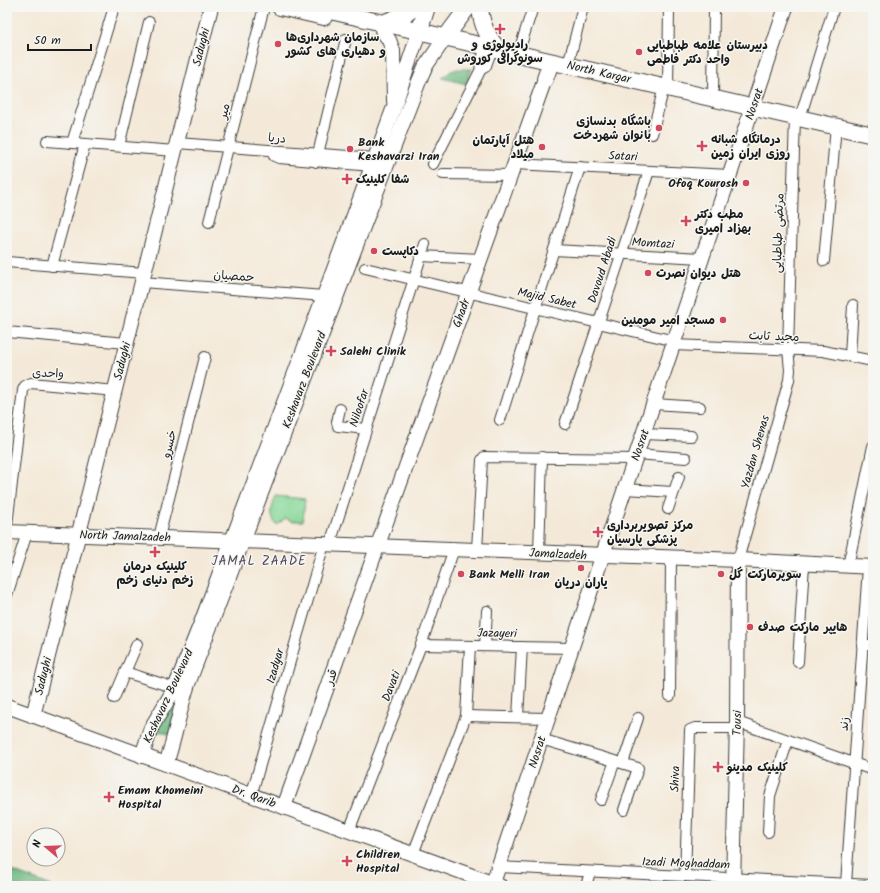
<svg xmlns="http://www.w3.org/2000/svg" width="880" height="893" font-family="Kalam,'Playpen Sans Arabic',sans-serif">
<style>
.green{fill:#86d798;stroke:#517a5a}
.forest{fill:#6cb880;stroke:#446a4e}
.lines{fill:none;stroke-linecap:round;stroke-linejoin:round}
.street-casing{stroke:#3c3b38;stroke-width:12}
.secondary-casing{stroke:#3c3b38;stroke-width:16}
.primary-casing{stroke:#3c3b38;stroke-width:18}
.street{stroke:#fff;stroke-width:10}
.secondary{stroke:#fff;stroke-width:14}
.primary{stroke:#fff;stroke-width:16}
.poi-dot{fill:#d1495b;stroke:#f6f6f2;stroke-width:1.5}
.labels{text-anchor:middle;stroke-width:3;stroke-linejoin:round;paint-order:stroke}
.poi-label{font-size:12px;font-weight:bold;fill:#1c1c1c;stroke:#f6f6f2;text-anchor:start}
.street-label{font-size:12px;fill:#1c1c1c;stroke:#f6f6f2}
.neighbourhood-label{font-size:13px;letter-spacing:1px;fill:#54485d;stroke:#f6f6f2}
</style>
<rect width="100%" height="100%" fill="#f6f6f2"/>
<filter id="ink" filterUnits="userSpaceOnUse"><feTurbulence type="fractalNoise" baseFrequency=".025" numOctaves="2"/><feDisplacementMap in="SourceGraphic" scale="8" xChannelSelector="R" yChannelSelector="G"/><feConvolveMatrix kernelMatrix="1 2 1 2 8 2 1 2 1" color-interpolation-filters="sRGB"/></filter>
<filter id="wash" filterUnits="userSpaceOnUse"><feTurbulence type="fractalNoise" baseFrequency=".012" numOctaves="4" result="noise"/><feDisplacementMap in="SourceGraphic" scale="16" xChannelSelector="R" yChannelSelector="G"/><feGaussianBlur stdDeviation="0.9" result="paint"/><feColorMatrix in="noise" values="0 0 0 0 0 0 0 0 0 0 0 0 0 0 0 0 0 1.4 0 .05"/><feComposite in="paint" operator="in"/></filter>
<g filter="url(#wash)">
<rect width="100%" height="100%" fill="#f4e9d8"/>
<path class="green" d="M276,496L305,499L303,521H291L286,518L277,525C268,516 272,507 276,496Z"/>
<g class="forest">
<path d="M457,69H472L466,84L442,78L451,71Z"/>
<path d="M177,699L170,735L156,730Z"/>
<path d="M12,871L52,886H7V876L9,872Z"/>
</g>
</g>
<g filter="url(#ink)">
<g class="lines">
<defs>
<g id="street">
<path d="M518,54L533,7"/>
<path d="M568,65L583,7"/>
<path d="M668,88L669,7"/>
<path d="M713,98L714,7"/>
<path d="M800,118L834,7"/>
<path d="M652,134L664,87"/>
<path d="M47,141L175,151"/>
<path d="M72,143L114,7"/>
<path d="M177,143L375,158"/>
<path d="M119,146L149,22"/>
<path d="M272,150L274,156L279,158L372,166"/>
<path d="M316,162L346,39"/>
<path d="M433,164L483,65"/>
<path d="M514,164L730,175"/>
<path d="M443,174L511,175"/>
<path d="M209,222L264,7"/>
<path d="M554,250L702,258"/>
<path d="M421,256L480,259"/>
<path d="M824,261L836,126"/>
<path d="M7,262L144,273"/>
<path d="M52,266L85,144"/>
<path d="M365,268L675,341"/>
<path d="M142,282L324,296"/>
<path d="M7,332L126,343"/>
<path d="M673,345L823,351L873,361"/>
<path d="M850,356L853,305"/>
<path d="M654,404L700,407"/>
<path d="M340,409L337,422L338,426L366,429"/>
<path d="M500,420L580,167"/>
<path d="M565,424L649,171"/>
<path d="M644,434L691,436"/>
<path d="M637,454L686,458"/>
<path d="M625,489L673,492"/>
<path d="M668,509L679,477"/>
<path d="M7,525L23,390L25,386L31,383L115,391"/>
<path d="M159,537L205,357"/>
<path d="M330,544L425,244"/>
<path d="M477,550L482,460L484,457L635,459"/>
<path d="M539,553L542,457"/>
<path d="M738,560L789,380L790,370L788,349L795,117"/>
<path d="M848,566L873,446"/>
<path d="M7,595L27,533"/>
<path d="M421,645L572,648"/>
<path d="M862,645H873"/>
<path d="M485,646L487,611"/>
<path d="M798,662L804,564"/>
<path d="M125,672L175,688"/>
<path d="M670,696L671,558"/>
<path d="M114,698L137,644"/>
<path d="M466,716L548,718"/>
<path d="M518,717L522,647"/>
<path d="M737,722L873,770"/>
<path d="M541,739L638,768L624,810"/>
<path d="M623,763L638,718"/>
<path d="M251,796L324,544"/>
<path d="M601,800L615,761"/>
<path d="M349,831L421,645L454,549"/>
<path d="M768,832L770,796L788,740"/>
<path d="M413,854L466,716L470,646"/>
<path d="M499,867L873,885"/>
<path d="M685,876L690,730L695,728H737"/>
<path d="M846,884L868,567"/>
<path d="M586,886L590,872"/>
</g>
<g id="secondary">
<path d="M382,30L389,40L393,51L394,101"/>
<path d="M7,532L738,560L873,567"/>
<path d="M7,706L500,886"/>
<path d="M33,716L211,7"/>
<path d="M142,756L151,728L175,688L201,623L324,296L394,107L419,32"/>
<path d="M166,764C175,738 179,711 188,684L419,81L425,67L445,38"/>
<path d="M284,807L545,79"/>
<path d="M492,886L786,7"/>
<path d="M733,886L737,722L738,560"/>
</g>
<g id="primary">
<path d="M280,7L324,17"/>
<path d="M313,7L873,135"/>
<path d="M480,7C481,24 487,37 499,50"/>
<path d="M383,23L406,14L415,7"/>
<path d="M419,32L427,7"/>
<path d="M445,38L468,7"/>
<path d="M483,65L489,48"/>
<path d="M545,79L551,62"/>
</g>
</defs>
<use href="#street" class="street-casing"/>
<use href="#secondary" class="secondary-casing"/>
<use href="#primary" class="primary-casing"/>
<use href="#street" class="street"/>
<use href="#secondary" class="secondary"/>
<use href="#primary" class="primary"/>
</g>
</g>
<g class="poi-dot">
<path d="M498 23h4v4h4v4h-4v4h-4v-4h-4v-4h4z"/>
<circle cx="278" cy="44" r="4"/>
<circle cx="639" cy="52" r="4"/>
<circle cx="659" cy="128" r="4"/>
<path d="M700 140h4v4h4v4h-4v4h-4v-4h-4v-4h4z"/>
<circle cx="542" cy="147" r="4"/>
<circle cx="350" cy="149" r="4"/>
<path d="M345 173h4v4h4v4h-4v4h-4v-4h-4v-4h4z"/>
<circle cx="746" cy="183" r="4"/>
<path d="M684 215h4v4h4v4h-4v4h-4v-4h-4v-4h4z"/>
<circle cx="374" cy="251" r="4"/>
<circle cx="648" cy="273" r="4"/>
<circle cx="723" cy="320" r="4"/>
<path d="M329 345h4v4h4v4h-4v4h-4v-4h-4v-4h4z"/>
<path d="M596 526h4v4h4v4h-4v4h-4v-4h-4v-4h4z"/>
<path d="M153 546h4v4h4v4h-4v4h-4v-4h-4v-4h4z"/>
<circle cx="581" cy="568" r="4"/>
<circle cx="461" cy="574" r="4"/>
<circle cx="721" cy="574" r="4"/>
<circle cx="750" cy="627" r="4"/>
<path d="M716 761h4v4h4v4h-4v4h-4v-4h-4v-4h4z"/>
<path d="M107 791h4v4h4v4h-4v4h-4v-4h-4v-4h4z"/>
<path d="M345 855h4v4h4v4h-4v4h-4v-4h-4v-4h4z"/>
</g>
<g class="labels">
<g class="poi-label">
<text x="286" y="41">سازمان شهرداری‌ها<tspan x="286" dy="14">و دهیاری‌ های کشور</tspan></text>
<text x="500" y="48" text-anchor="middle">رادیولوژی و<tspan x="500" dy="14">سونوگرافی کوروش</tspan></text>
<text x="647" y="49">دبیرستان علامه طباطبایی<tspan x="647" dy="14">واحد دکتر فاطمی</tspan></text>
<text x="651" y="125" text-anchor="end">باشگاه بدنسازی<tspan x="651" dy="14">بانوان شهردخت</tspan></text>
<text x="711" y="143">درمانگاه شبانه<tspan x="711" dy="14">روزی ایران زمین</tspan></text>
<text x="534" y="144" text-anchor="end">هتل آپارتمان<tspan x="534" dy="14">میلاد</tspan></text>
<text x="358" y="146">Bank<tspan x="358" dy="14">Keshavarzi Iran</tspan></text>
<text x="356" y="183">شفا کلینیک</text>
<text x="738" y="187" text-anchor="end">Ofoq Kourosh</text>
<text x="695" y="218">مطب دکتر<tspan x="695" dy="14">بهزاد امیری</tspan></text>
<text x="382" y="255">دکاپست</text>
<text x="656" y="277">هتل دیوان نصرت</text>
<text x="715" y="324" text-anchor="end">مسجد امیر مومنین</text>
<text x="340" y="355">Salehi Clinik</text>
<text x="607" y="529">مرکز تصویربرداری<tspan x="607" dy="14">پزشکی پارسیان</tspan></text>
<text x="155" y="570" text-anchor="middle">کلینیک درمان<tspan x="155" dy="14">زخم دنیای زخم</tspan></text>
<text x="469" y="578">Bank Melli Iran</text>
<text x="729" y="578">سوپرمارکت گل</text>
<text x="581" y="586" text-anchor="middle">یاران دریان</text>
<text x="758" y="631">هايپر ماركت صدف</text>
<text x="727" y="771">کلینیک مدینو</text>
<text x="118" y="794">Emam Khomeini<tspan x="118" dy="14">Hospital</tspan></text>
<text x="356" y="858">Children<tspan x="356" dy="14">Hospital</tspan></text>
</g>
<g class="street-label">
<text transform="translate(201 47) rotate(-76)" y="4">Sadughi</text>
<text transform="translate(599 72) rotate(13)" y="4">North Kargar</text>
<text transform="translate(754 104) rotate(-71)" y="4">Nosrat</text>
<text transform="translate(224 111) rotate(-76)" y="4">میر</text>
<text transform="translate(277 138) rotate(5)" y="4">دریا</text>
<text transform="translate(623 156) rotate(3)" y="4">Satari</text>
<text transform="translate(778 233) rotate(-88)" y="4">مرتضی طباطبایی</text>
<text transform="translate(653 243) rotate(3)" y="4">Momtazi</text>
<text transform="translate(602 270) rotate(-72)" y="4">Davoud Abadi</text>
<text transform="translate(234 276) rotate(4)" y="4">حمصیان</text>
<text transform="translate(547 298) rotate(13)" y="4">Majid Sabet</text>
<text transform="translate(461 313) rotate(-70)" y="4">Ghadr</text>
<text transform="translate(774 336) rotate(2)" y="4">مجید ثابت</text>
<text transform="translate(122 361) rotate(-76)" y="4">Sadughi</text>
<text transform="translate(48 373) rotate(2)" y="4">واحدی</text>
<text transform="translate(304 380) rotate(-69)" y="4">Keshavarz Boulevard</text>
<text transform="translate(359 408) rotate(-72)" y="4">Niloofar</text>
<text transform="translate(169 444) rotate(-76)" y="4">خسرو</text>
<text transform="translate(640 445) rotate(-71)" y="4">Nosrat</text>
<text transform="translate(755 452) rotate(-74)" y="4">Yazdan Shenas</text>
<text transform="translate(125 536) rotate(2)" y="4">North Jamalzadeh</text>
<text transform="translate(558 554) rotate(3)" y="4">Jamalzadeh</text>
<text transform="translate(497 633) rotate(1)" y="4">Jazayeri</text>
<text transform="translate(275 666) rotate(-74)" y="4">Izadyar</text>
<text transform="translate(43 676) rotate(-76)" y="4">Sadughi</text>
<text transform="translate(331 677) rotate(-70)" y="4">قدر</text>
<text transform="translate(391 686) rotate(-69)" y="4">Davati</text>
<text transform="translate(168 696) rotate(-65)" y="4">Keshavarz Boulevard</text>
<text transform="translate(737 723) rotate(-89)" y="4">Tousi</text>
<text transform="translate(844 724) rotate(-86)" y="4">زند</text>
<text transform="translate(537 752) rotate(-72)" y="4">Nosrat</text>
<text transform="translate(675 779) rotate(-88)" y="4">Shiva</text>
<text transform="translate(254 796) rotate(20)" y="4">Dr. Qarib</text>
<text transform="translate(686 863) rotate(2)" y="4">Izadi Moghaddam</text>
</g>
<g class="neighbourhood-label">
<text x="259" y="565">JAMAL ZAADE</text>
</g>
</g>
<rect width="880" height="893" fill="none" stroke="#f6f6f2" stroke-width="24"/>
<g transform="translate(46 847) rotate(289)"><circle r="19" fill="#f6f6f2" stroke="#9f9f9c"/>
<path d="M0-3L7 15L0 10L-7 15Z" fill="#d1495b"/>
<text y="-6" font-size="11" font-weight="bold" text-anchor="middle" fill="#1c1c1c">N</text>
</g>
<path d="M28 44v6h63v-6" fill="none" stroke="#1c1c1c" stroke-width="2"/>
<text x="34" y="44" font-size="12" fill="#1c1c1c" stroke="#f6f6f2" stroke-width="3" paint-order="stroke">50 m</text>
</svg>
